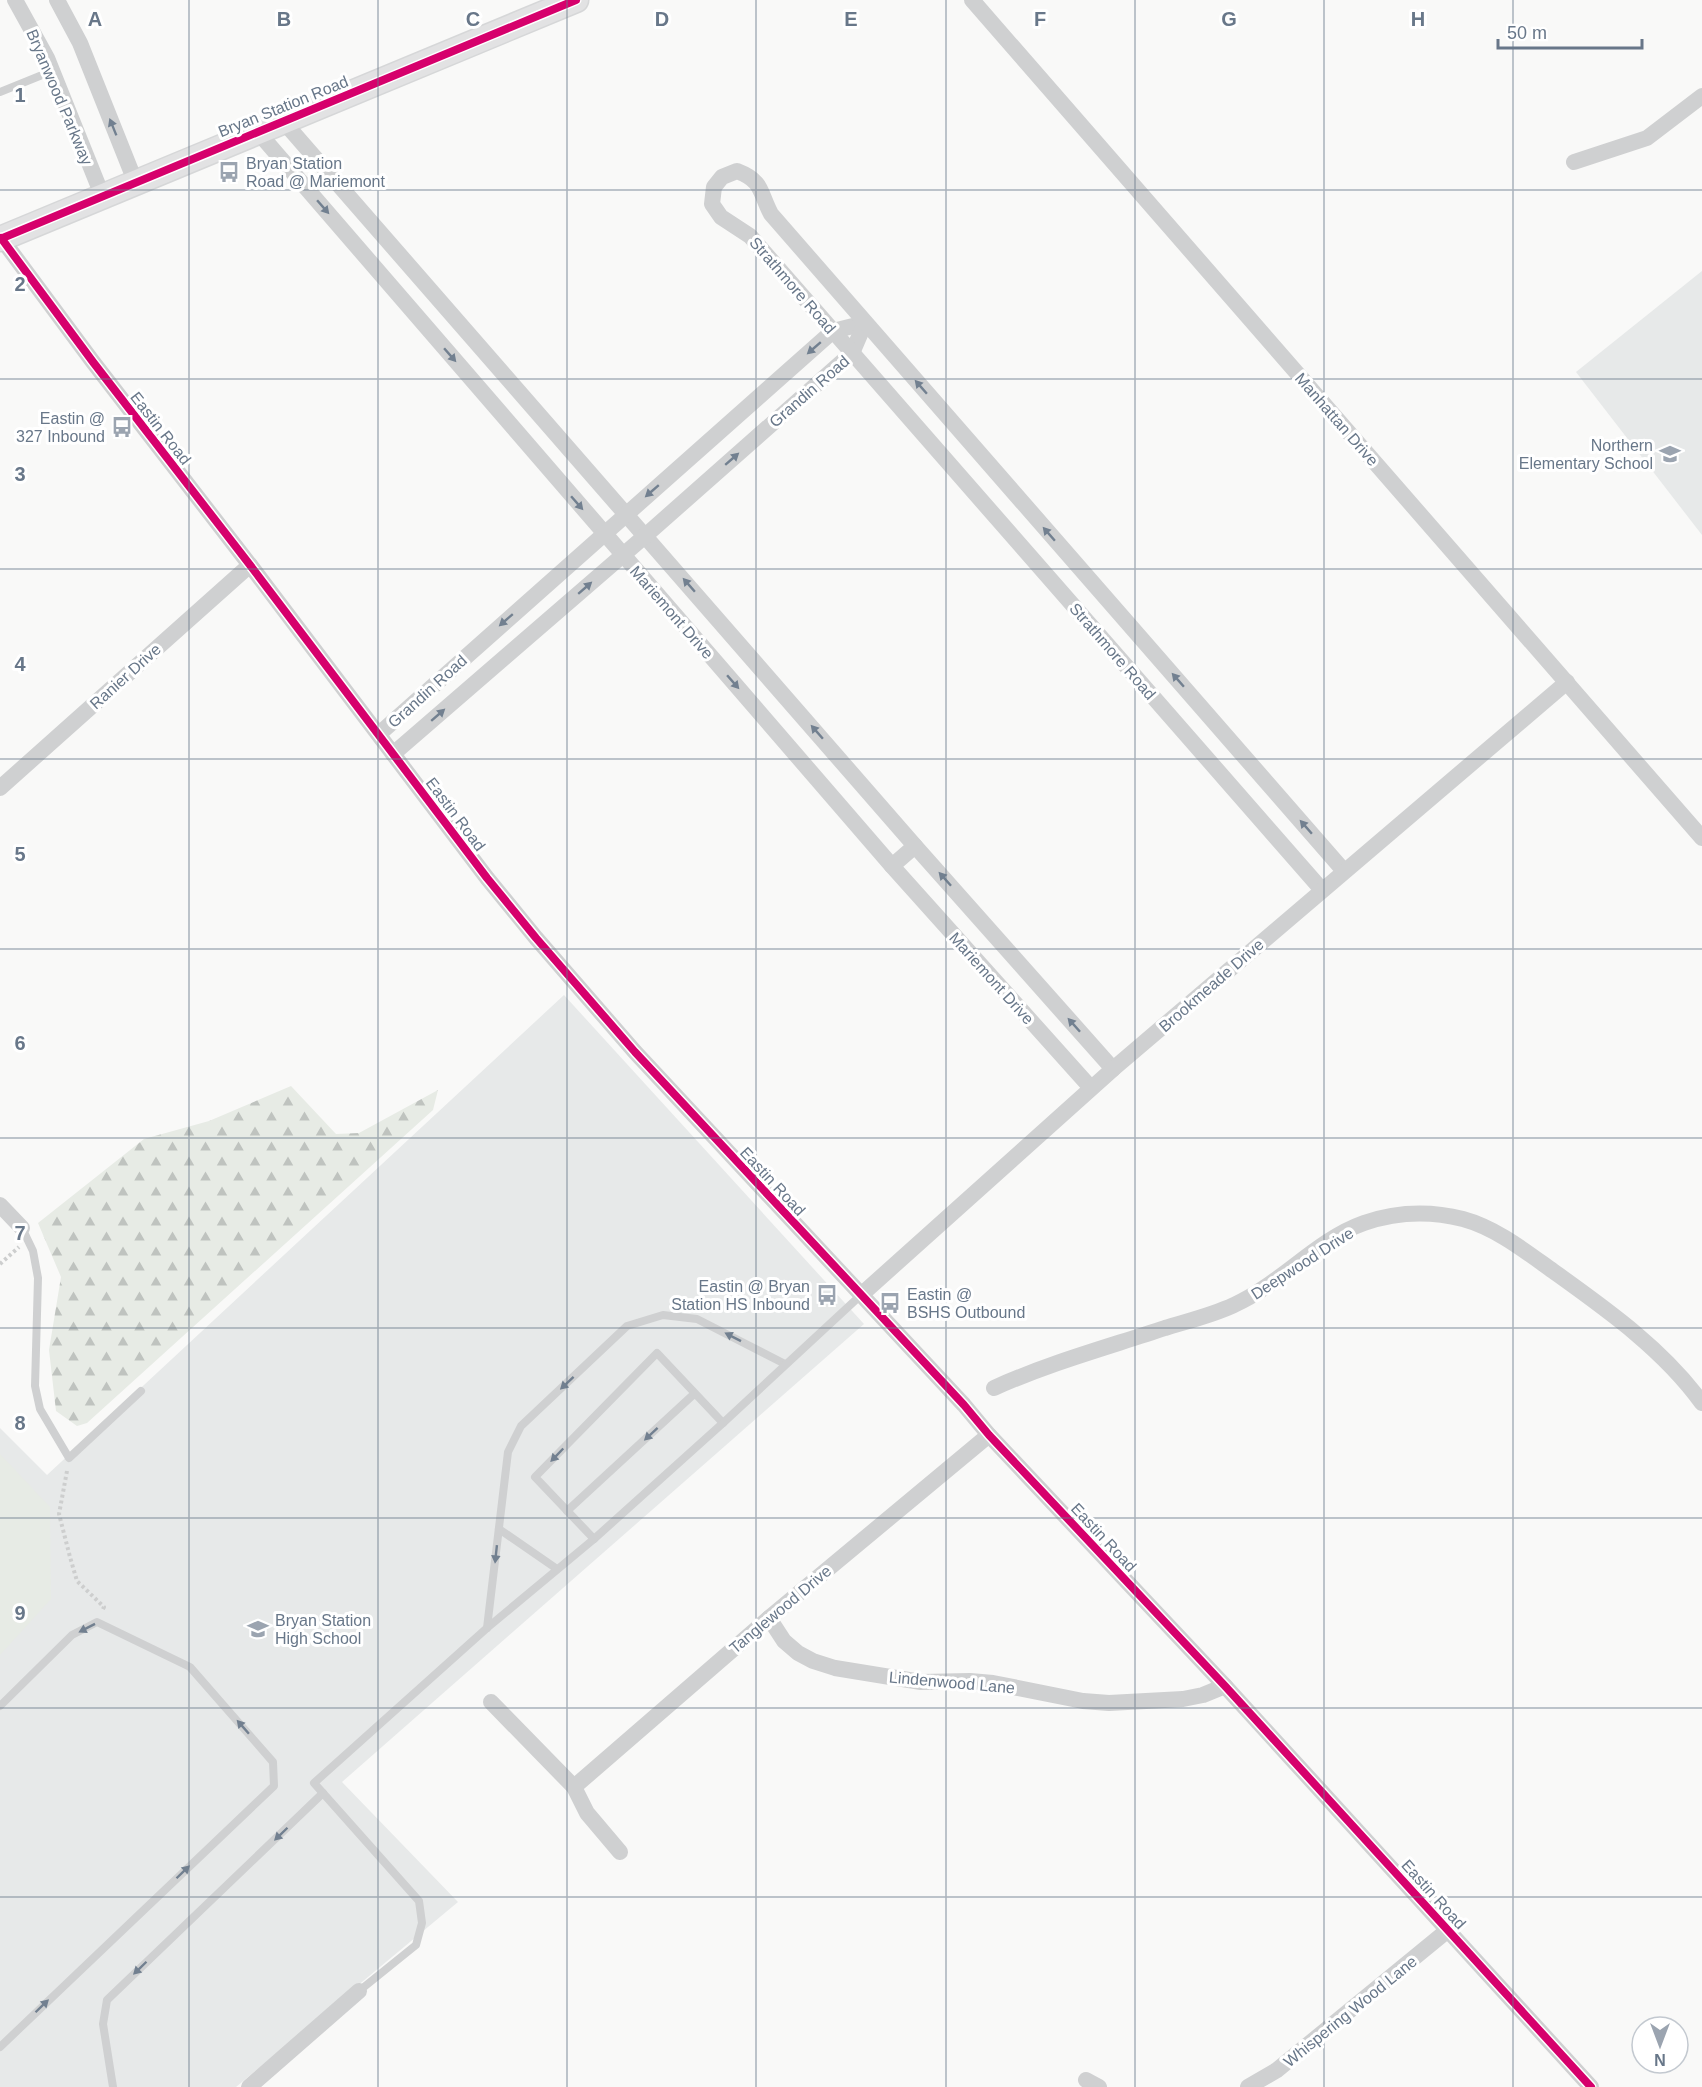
<svg xmlns="http://www.w3.org/2000/svg" width="1702" height="2087" font-family="Helvetica,sans-serif">
<style>
.built{fill:#e7e9e9}
.forest{fill:url(#forest-firs)}
.garden{fill:#e7ebe5}
.lines{fill:none;stroke-linecap:round;stroke-linejoin:round}
.secondary-casing{stroke:#d6d7d8;stroke-width:27}
.path{stroke:#cdcece;stroke-width:4;stroke-dasharray:3 3;stroke-linecap:butt}
.lane{stroke:#cfd0d1;stroke-width:8}
.street{stroke:#cfd0d1;stroke-width:16}
.secondary{stroke:#e2e2e3;stroke-width:24}
.cycleway-casing{stroke:#fff;stroke-width:11}
.cycleway{stroke:#d6006c;stroke-width:8}
.oneway{fill:#728090}
.grid{fill:none;stroke:#687789;stroke-width:1.5;stroke-opacity:0.55}
.labels{text-anchor:middle;stroke-width:6;stroke-linejoin:round;paint-order:stroke}
.street-label{font-size:16px;fill:#687789;stroke:#fff}
.poi-label{font-size:16px;fill:#687789;stroke:#fff;text-anchor:start}
.grid-label{font-size:20px;text-anchor:middle;font-weight:bold;fill:#687789;stroke:#fff;stroke-width:6;stroke-linejoin:round;paint-order:stroke}
</style>
<defs>
<pattern id="forest-firs" width="22" height="20" patternUnits="userSpaceOnUse" patternTransform="scale(1.5)"><rect width="22" height="20" fill="#e7ebe5"/><path d="M5 1l3.5 6h-7zM16 11l3.5 6h-7z" fill="#bfc3bf"/></pattern>
</defs>
<rect width="100%" height="100%" fill="#f9f9f8"/>
<g class="built">
<path d="M1702,271V535L1576,372Z"/>
<path d="M564,995L864,1324L342,1782L458,1902L236,2087H0V1428L47,1475Z"/>
</g>
<path class="forest" d="M291,1086L336,1134L359,1133L438,1090L433,1110L87,1423L77,1426L56,1411L49,1350L61,1277L38,1223L144,1139L209,1121Z"/>
<path class="garden" d="M0,1454L50,1507L51,1599L0,1655Z"/>
<g class="lines">
<defs>
<path id="secondary" d="M0,239L576,0"/>
</defs>
<use href="#secondary" class="secondary-casing"/>
<g class="path">
<path d="M0,1264L19,1247"/>
<path d="M67,1471L59,1514L70,1557L77,1581L104,1607L102,1611"/>
</g>
<g class="lane">
<path d="M0,92L52,71"/>
<path d="M22,1228L33,1251L38,1278L35,1386L40,1409L69,1458L141,1391"/>
<path d="M567,1511L694,1394"/>
<path d="M499,1529L557,1569"/>
<path d="M594,1539L535,1477L657,1353L723,1423"/>
<path d="M487,1628L508,1452L521,1426L627,1326L663,1315L697,1319L785,1364"/>
<path d="M0,1706L72,1635L97,1622L190,1667L273,1762L274,1786L0,2047"/>
<path d="M359,1991L416,1945L422,1923L419,1901L314,1783L487,1628L594,1539L723,1423L861,1295"/>
<path d="M113,2087L103,2024L107,2000L323,1793"/>
</g>
<g class="street">
<path d="M15,0L47,58L102,195"/>
<path d="M57,0L80,43L135,181"/>
<path d="M972,0L1702,838"/>
<path d="M283,121L915,846L1113,1069"/>
<path d="M257,131L892,866L1091,1088"/>
<path d="M1574,162L1647,138L1702,96"/>
<path d="M1,238L93,362L250,565L487,878L536,938L635,1052L964,1405L989,1435L1225,1686L1591,2087"/>
<path d="M379,734L833,331L865,323"/>
<path d="M393,754L645,536L852,353L865,323"/>
<path d="M0,788L250,565"/>
<path d="M892,866L915,846"/>
<path d="M1322,890L750,236L721,217L712,204L714,187L722,177L737,171C763,181 759,191 771,214L1344,871"/>
<path d="M0,1205L22,1228"/>
<path d="M861,1295L1113,1069L1567,682"/>
<path d="M994,1388C1049,1363 1108,1347 1165,1328C1188,1321 1213,1315 1234,1305C1281,1284 1316,1240 1364,1223C1396,1212 1431,1211 1463,1219C1496,1228 1525,1251 1553,1271C1606,1309 1663,1349 1702,1403"/>
<path d="M769,1618L784,1641L798,1653L813,1661L835,1668L921,1682L970,1681L993,1683L1083,1701L1109,1703L1183,1699L1203,1695L1225,1686"/>
<path d="M491,1702L574,1787L587,1813L620,1852"/>
<path d="M574,1787L769,1618L989,1435"/>
<path d="M1086,2080L1099,2087"/>
<path d="M249,2087L359,1991"/>
<path d="M1248,2087L1277,2070L1448,1930"/>
</g>
<use href="#secondary" class="secondary"/>
<defs>
<g id="cycleway">
<path d="M1,238L93,362L250,565L487,878L536,938L635,1052L964,1405L989,1435L1225,1686L1591,2087"/>
<path d="M0,239L576,0"/>
</g>
</defs>
<use href="#cycleway" class="cycleway-casing"/>
<use href="#cycleway" class="cycleway"/>
</g>
<defs><path id="oneway-solid" d="M-6-.8H1V-3.2L6.5 0L1 3.2V.8H-6Z" transform="scale(1.5)"/></defs>
<g class="oneway">
<use href="#oneway-solid" transform="translate(113 127) rotate(-112)"/>
<use href="#oneway-solid" transform="translate(323 207) rotate(49)"/>
<use href="#oneway-solid" transform="translate(814 348) rotate(139)"/>
<use href="#oneway-solid" transform="translate(450 355) rotate(49)"/>
<use href="#oneway-solid" transform="translate(921 387) rotate(-131)"/>
<use href="#oneway-solid" transform="translate(732 459) rotate(-41)"/>
<use href="#oneway-solid" transform="translate(652 491) rotate(139)"/>
<use href="#oneway-solid" transform="translate(577 503) rotate(49)"/>
<use href="#oneway-solid" transform="translate(1049 534) rotate(-131)"/>
<use href="#oneway-solid" transform="translate(689 585) rotate(-131)"/>
<use href="#oneway-solid" transform="translate(585 588) rotate(-41)"/>
<use href="#oneway-solid" transform="translate(506 620) rotate(139)"/>
<use href="#oneway-solid" transform="translate(1178 680) rotate(-131)"/>
<use href="#oneway-solid" transform="translate(733 682) rotate(49)"/>
<use href="#oneway-solid" transform="translate(438 715) rotate(-41)"/>
<use href="#oneway-solid" transform="translate(817 732) rotate(-131)"/>
<use href="#oneway-solid" transform="translate(1306 827) rotate(-131)"/>
<use href="#oneway-solid" transform="translate(945 879) rotate(-132)"/>
<use href="#oneway-solid" transform="translate(1074 1025) rotate(-132)"/>
<use href="#oneway-solid" transform="translate(733 1337) rotate(-153)"/>
<use href="#oneway-solid" transform="translate(567 1383) rotate(137)"/>
<use href="#oneway-solid" transform="translate(651 1434) rotate(137)"/>
<use href="#oneway-solid" transform="translate(557 1455) rotate(134)"/>
<use href="#oneway-solid" transform="translate(496 1554) rotate(96)"/>
<use href="#oneway-solid" transform="translate(87 1628) rotate(153)"/>
<use href="#oneway-solid" transform="translate(243 1727) rotate(-131)"/>
<use href="#oneway-solid" transform="translate(281 1834) rotate(136)"/>
<use href="#oneway-solid" transform="translate(183 1872) rotate(-44)"/>
<use href="#oneway-solid" transform="translate(140 1968) rotate(136)"/>
<use href="#oneway-solid" transform="translate(42 2006) rotate(-44)"/>
</g>
<path class="grid" d="M189,0V2087M378,0V2087M567,0V2087M756,0V2087M946,0V2087M1135,0V2087M1324,0V2087M1513,0V2087M0,190H1702M0,379H1702M0,569H1702M0,759H1702M0,949H1702M0,1138H1702M0,1328H1702M0,1518H1702M0,1708H1702M0,1897H1702"/>
<defs>
<symbol id="bus-bare" viewBox="-9 -9 18 18"><path d="M-5-6H5V4H4V6H2V4H-2V6H-4V4H-5ZM-3.5-4V0h7V-4ZM-3.5 1.2v1.5H-2V1.2ZM2 1.2v1.5H3.5V1.2Z" fill="#9ba4b0" stroke="#fff" stroke-width="2.5" paint-order="stroke"/></symbol>
<symbol id="school-bare" viewBox="-9 -9 18 18"><path d="M0-5L7-2L0 1L-7-2ZM-4 1L0 2.5L4 1V4Q0 6-4 4Z" fill="#9ba4b0" stroke="#fff" stroke-width="2.5" paint-order="stroke"/></symbol>
</defs>
<g fill-rule="evenodd">
<use href="#bus-bare" x="214" y="157" width="30" height="30"/>
<use href="#bus-bare" x="107" y="412" width="30" height="30"/>
<use href="#school-bare" x="1655" y="439" width="30" height="30"/>
<use href="#bus-bare" x="812" y="1280" width="30" height="30"/>
<use href="#bus-bare" x="875" y="1288" width="30" height="30"/>
<use href="#school-bare" x="243" y="1614" width="30" height="30"/>
</g>
<g class="labels">
<g class="street-label">
<text transform="translate(60 97) rotate(67)" y="6">Bryanwood Parkway</text>
<text transform="translate(283 106) rotate(-22)" y="6">Bryan Station Road</text>
<text transform="translate(793 285) rotate(49)" y="6">Strathmore Road</text>
<text transform="translate(809 391) rotate(-41)" y="6">Grandin Road</text>
<text transform="translate(1337 419) rotate(49)" y="6">Manhattan Drive</text>
<text transform="translate(161 428) rotate(52)" y="6">Eastin Road</text>
<text transform="translate(672 612) rotate(49)" y="6">Mariemont Drive</text>
<text transform="translate(1113 651) rotate(49)" y="6">Strathmore Road</text>
<text transform="translate(125 676) rotate(-42)" y="6">Ranier Drive</text>
<text transform="translate(427 691) rotate(-42)" y="6">Grandin Road</text>
<text transform="translate(456 814) rotate(53)" y="6">Eastin Road</text>
<text transform="translate(992 978) rotate(48)" y="6">Mariemont Drive</text>
<text transform="translate(1211 985) rotate(-41)" y="6">Brookmeade Drive</text>
<text transform="translate(773 1181) rotate(47)" y="6">Eastin Road</text>
<text transform="translate(1302 1263) rotate(-33)" y="6">Deepwood Drive</text>
<text transform="translate(1104 1537) rotate(47)" y="6">Eastin Road</text>
<text transform="translate(780 1609) rotate(-40)" y="6">Tanglewood Drive</text>
<text transform="translate(952 1682) rotate(5)" y="6">Lindenwood Lane</text>
<text transform="translate(1434 1894) rotate(48)" y="6">Eastin Road</text>
<text transform="translate(1350 2011) rotate(-39)" y="6">Whispering Wood Lane</text>
</g>
<g class="poi-label">
<text x="246" y="169">Bryan Station<tspan x="246" dy="18">Road @ Mariemont</tspan></text>
<text x="105" y="424" text-anchor="end">Eastin @<tspan x="105" dy="18">327 Inbound</tspan></text>
<text x="1653" y="451" text-anchor="end">Northern<tspan x="1653" dy="18">Elementary School</tspan></text>
<text x="810" y="1292" text-anchor="end">Eastin @ Bryan<tspan x="810" dy="18">Station HS Inbound</tspan></text>
<text x="907" y="1300">Eastin @<tspan x="907" dy="18">BSHS Outbound</tspan></text>
<text x="275" y="1626">Bryan Station<tspan x="275" dy="18">High School</tspan></text>
</g>
</g>
<g class="grid-label">
<text x="95" y="26">A</text>
<text x="284" y="26">B</text>
<text x="473" y="26">C</text>
<text x="662" y="26">D</text>
<text x="851" y="26">E</text>
<text x="1040" y="26">F</text>
<text x="1229" y="26">G</text>
<text x="1418" y="26">H</text>
<text x="20" y="102">1</text>
<text x="20" y="291">2</text>
<text x="20" y="481">3</text>
<text x="20" y="671">4</text>
<text x="20" y="861">5</text>
<text x="20" y="1050">6</text>
<text x="20" y="1240">7</text>
<text x="20" y="1430">8</text>
<text x="20" y="1620">9</text>
</g>
<g transform="translate(1660 2045) rotate(180)"><circle r="28" fill="#ffffff" stroke="#c3c9d0" stroke-width="1.5"/>
<path d="M0-4.5L10 22L0 15L-10 22Z" fill="#9ba4b0"/>
<text y="-9" font-size="16" font-weight="bold" text-anchor="middle" fill="#687789">N</text>
</g>
<path d="M1498 39v9h144v-9" fill="none" stroke="#687789" stroke-width="3"/>
<text x="1507" y="39" font-size="18" fill="#687789" stroke="#ffffff" stroke-width="4.5" paint-order="stroke">50 m</text>
</svg>
